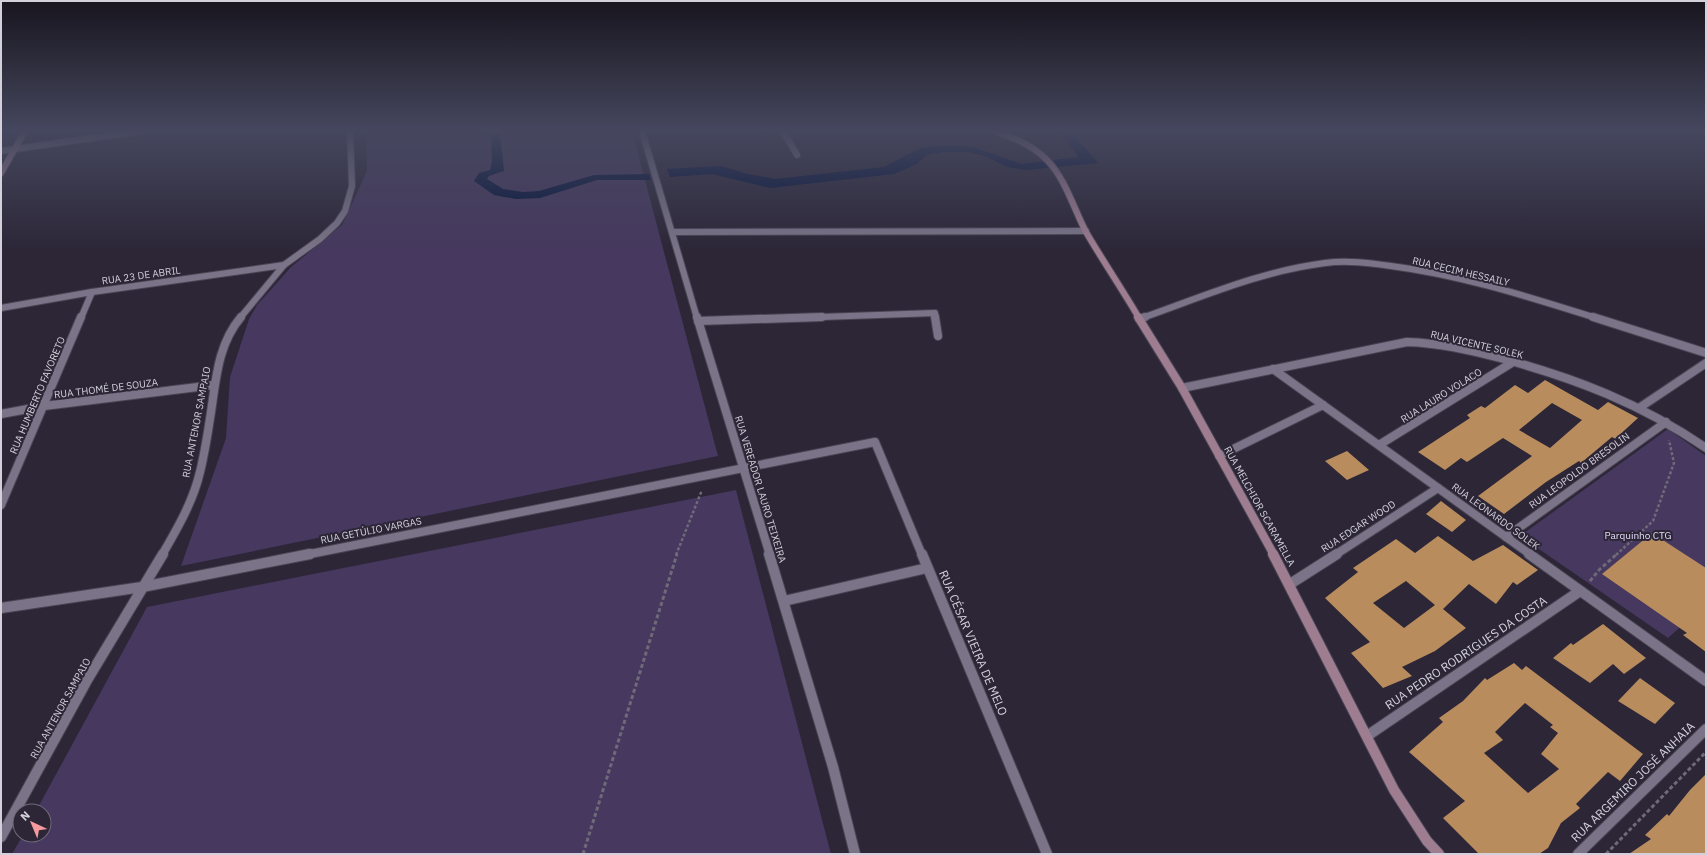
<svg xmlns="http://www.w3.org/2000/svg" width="1707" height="855" font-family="'IBM Plex Sans',sans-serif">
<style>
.green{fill:#46385e}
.water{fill:#01123a}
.building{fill:#b88c5d;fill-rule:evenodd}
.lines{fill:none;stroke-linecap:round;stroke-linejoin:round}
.street-far2-casing{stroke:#494453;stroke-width:8}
.street-far1-casing{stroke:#494453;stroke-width:10}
.street-casing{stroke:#494453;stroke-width:12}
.secondary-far2-casing{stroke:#494453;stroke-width:8}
.secondary-far1-casing{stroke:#494453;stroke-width:10}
.secondary-casing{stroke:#494453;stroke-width:12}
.path-far1{stroke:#6f6a79;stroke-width:2.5;stroke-dasharray:3 2;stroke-linecap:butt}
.path{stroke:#6f6a79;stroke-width:3;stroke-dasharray:4 2.5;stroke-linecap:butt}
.street-far2{stroke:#7b7488;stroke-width:6}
.street-far1{stroke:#7b7488;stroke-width:8}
.street{stroke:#7b7488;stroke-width:10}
.secondary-far2{stroke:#9e7d91;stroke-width:6}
.secondary-far1{stroke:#9e7d91;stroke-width:8}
.secondary{stroke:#9e7d91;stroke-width:10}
.labels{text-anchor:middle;stroke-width:4;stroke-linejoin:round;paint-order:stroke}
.street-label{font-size:10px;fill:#d3d0db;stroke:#2c2637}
.park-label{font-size:10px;fill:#e6dcfc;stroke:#2c2637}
.near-street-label{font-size:12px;fill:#d3d0db;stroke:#2c2637}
</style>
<rect width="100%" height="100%" fill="#2c2637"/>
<g class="green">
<path d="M366,131H632L718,456L181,566L226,438L230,377L249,319L257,305L291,267L342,225L367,171Z"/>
<path d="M1668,429L1706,456V604L1668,638L1520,536Z"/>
<path d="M736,490L831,854H12L23,835H44V811H36L147,607Z"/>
</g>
<g class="water">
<path d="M474,131H492L500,134L504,171L489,176L487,179L503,189L523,192L539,191L594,175L649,174L651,180H597L540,198L516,199L494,195L474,181L479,173L490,170L492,161L491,137Z"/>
<path d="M1059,131H1071L1098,163L1026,170L1007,167L985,156L967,152H944L927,155L917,164L894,174L770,188L712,174L670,177L667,169L721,166L748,174L775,179L884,167L918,149L940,145L970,146L1022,164L1079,157Z"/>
</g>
<g class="building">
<path d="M1545,380L1598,410L1608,402L1638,418L1615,439L1612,437L1581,463L1579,461L1546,482L1504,514L1478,496L1532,456L1503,438L1467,462L1461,458L1445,470L1418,452L1470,418L1467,415L1481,406L1485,408L1515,385L1528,393ZM1552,403L1582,420L1550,448L1519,430Z"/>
<path d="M1347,451L1369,470L1347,480L1325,461Z"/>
<path d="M1441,501L1466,520L1452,532L1426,514Z"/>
<path d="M1652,533L1706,568V652L1683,635L1687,633L1602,574Z"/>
<path d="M1438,536L1473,561L1503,545L1538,570L1517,585L1513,582L1496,604L1469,584L1443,609L1466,628L1435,651L1402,667L1412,676L1383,688L1351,653L1370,642L1325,598L1358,572L1353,568L1396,539L1415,553ZM1406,581L1435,605L1404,628L1373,603Z"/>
<path d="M1603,624L1646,658L1624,674L1613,664L1590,683L1553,658L1571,643L1573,645Z"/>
<path d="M1514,663L1522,670L1526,666L1643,754L1620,781L1608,772L1576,804L1580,808L1561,823L1548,848L1539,854H1479L1443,818L1465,801L1409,752L1443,722L1439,718L1463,701L1485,678L1487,680ZM1525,703L1553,725L1550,727L1558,733L1541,754L1559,769L1528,793L1484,753L1503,740L1495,732Z"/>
<path d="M1640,678L1675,703L1655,724L1618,701Z"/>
<path d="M1706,774V854H1629L1651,839L1645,835L1667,814L1669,816L1690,790Z"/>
</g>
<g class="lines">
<defs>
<g id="street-far2">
<path d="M642,131L697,318"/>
<path d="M783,131L797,155"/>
<path d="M1,151L142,131"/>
<path d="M673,232L1086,231"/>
<path d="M1,308L92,292L284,265"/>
<path d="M81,318L92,292"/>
<path d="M240,318L284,265L320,239L337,223L345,211L352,186L350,131"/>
<path d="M792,318L935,313L936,318"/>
<path d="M1142,318C1202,297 1261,271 1325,263C1347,260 1369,263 1391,266C1461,275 1529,297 1596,318"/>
</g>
<g id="street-far1">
<path d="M697,317L770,555"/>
<path d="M935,317L938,336"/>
<path d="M1593,317L1706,353"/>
<path d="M1139,319L1145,317"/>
<path d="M698,321L822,317"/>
<path d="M1273,369L1531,555"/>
<path d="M1182,388L1407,342C1439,343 1469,350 1500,358C1575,378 1642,404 1706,448"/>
<path d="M1639,408L1706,363"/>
<path d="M1,414L44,406L214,385"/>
<path d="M1379,445L1513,362"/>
<path d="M1219,456L1323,405"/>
<path d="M1,505L81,317"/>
<path d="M1506,537L1666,422"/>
<path d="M162,555C177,529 193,502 200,472C205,452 208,432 211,412C216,379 218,344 241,317"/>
<path d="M305,555L875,442L922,555"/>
<path d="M1335,555L1438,488"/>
</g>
<g id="street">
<path d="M769,554L833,767L855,854"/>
<path d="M922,554L1047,854"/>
<path d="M1529,554L1706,681"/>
<path d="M1290,584L1337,554"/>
<path d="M784,601L927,568"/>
<path d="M1,608L142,587L310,554"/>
<path d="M1367,736L1580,591"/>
<path d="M1,837L86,682L163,554"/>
<path d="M1578,854L1706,729"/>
</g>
<g id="secondary-far2">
<path d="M994,131C1013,137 1033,145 1047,160C1065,178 1074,209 1086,232C1103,261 1122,289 1139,318"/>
<path d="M1,173L25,131"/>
</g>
<path id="secondary-far1" d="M1138,317L1182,388L1274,555"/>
<path id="secondary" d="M1273,554L1394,790L1427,841L1439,854"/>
</defs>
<use href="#street-far2" class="street-far2-casing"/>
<use href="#street-far1" class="street-far1-casing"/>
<use href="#street" class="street-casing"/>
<use href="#secondary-far2" class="secondary-far2-casing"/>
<use href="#secondary-far1" class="secondary-far1-casing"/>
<use href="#secondary" class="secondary-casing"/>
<g class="path-far1">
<path d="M676,555L702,490"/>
<path d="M1616,555L1653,521L1674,463L1669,440"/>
</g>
<g class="path">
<path d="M1590,581L1599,570L1617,554"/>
<path d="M583,854L677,554"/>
<path d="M1606,854L1706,752"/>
</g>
<use href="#street-far2" class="street-far2"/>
<use href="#street-far1" class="street-far1"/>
<use href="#street" class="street"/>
<use href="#secondary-far2" class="secondary-far2"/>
<use href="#secondary-far1" class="secondary-far1"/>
<use href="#secondary" class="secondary"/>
</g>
<linearGradient id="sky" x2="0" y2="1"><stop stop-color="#18151e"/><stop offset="0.52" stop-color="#45475e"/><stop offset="1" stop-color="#45475e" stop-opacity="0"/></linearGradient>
<rect width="1707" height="251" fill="url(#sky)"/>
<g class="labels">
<g class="street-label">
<text transform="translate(1461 271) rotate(13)" y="4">RUA CECIM HESSAILY</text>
<text transform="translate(141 275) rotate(-8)" y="4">RUA 23 DE ABRIL</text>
<text transform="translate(1477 344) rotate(13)" y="4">RUA VICENTE SOLEK</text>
<text transform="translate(106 388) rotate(-7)" y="4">RUA THOMÉ DE SOUZA</text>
<text transform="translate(37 395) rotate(-67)" y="4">RUA HUMBERTO FAVORETO</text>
<text transform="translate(1441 395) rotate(-32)" y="4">RUA LAURO VOLACO</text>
<text transform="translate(196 422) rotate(-79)" y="4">RUA ANTENOR SAMPAIO</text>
<text transform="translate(1579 470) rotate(-36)" y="4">RUA LEOPOLDO BRESOLIN</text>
<text transform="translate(761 489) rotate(73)" y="4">RUA VEREADOR LAURO TEIXEIRA</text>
<text transform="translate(1260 506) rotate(61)" y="4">RUA MELCHIOR SCARAMELLA</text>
<text transform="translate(1496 516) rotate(36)" y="4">RUA LEONARDO SOLEK</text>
<text transform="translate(1358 526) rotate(-33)" y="4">RUA EDGAR WOOD</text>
<text transform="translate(371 530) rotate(-11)" y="4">RUA GETÚLIO VARGAS</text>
<text transform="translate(60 708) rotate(-61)" y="4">RUA ANTENOR SAMPAIO</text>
</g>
<g class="park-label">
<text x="1638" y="539">Parquinho CTG</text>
</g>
<g class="near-street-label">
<text transform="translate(973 643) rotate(67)" y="4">RUA CÉSAR VIEIRA DE MELO</text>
<text transform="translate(1466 653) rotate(-34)" y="4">RUA PEDRO RODRIGUES DA COSTA</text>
<text transform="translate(1633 782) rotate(-44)" y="4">RUA ARGEMIRO JOSÉ ANHAIA</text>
</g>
</g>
<rect width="1707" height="855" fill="none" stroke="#d3d0db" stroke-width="4"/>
<g transform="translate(32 823) rotate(316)"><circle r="19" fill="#2c2637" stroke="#6f6a79"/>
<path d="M0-3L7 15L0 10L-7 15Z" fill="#f59b9d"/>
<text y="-6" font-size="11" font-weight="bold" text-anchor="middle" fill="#d3d0db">N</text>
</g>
</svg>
